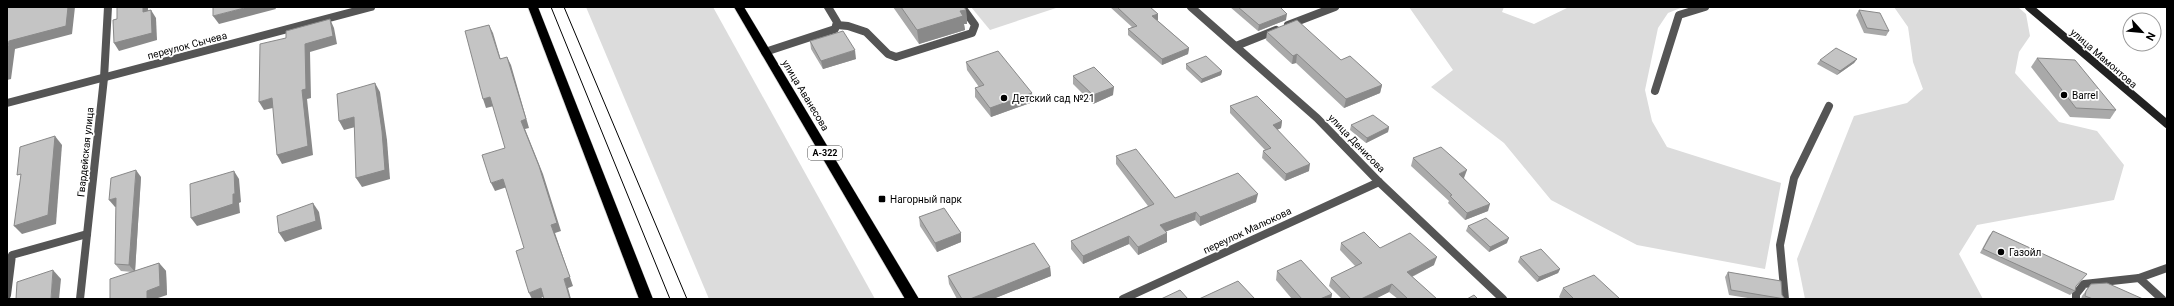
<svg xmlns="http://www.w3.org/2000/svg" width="2174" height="306" font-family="Roboto,sans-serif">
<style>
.green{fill:#dcdcdc}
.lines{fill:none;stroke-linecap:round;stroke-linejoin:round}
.highway-casing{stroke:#dbdbdb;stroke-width:1}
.lane{stroke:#555;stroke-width:8}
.street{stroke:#555;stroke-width:8}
.secondary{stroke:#222;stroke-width:8}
.highway{fill:#000;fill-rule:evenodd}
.tram{stroke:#000;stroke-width:1}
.wall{fill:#a9a9a9}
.shaded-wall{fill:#898989}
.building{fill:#c4c4c4;stroke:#898989}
.poi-dot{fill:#000;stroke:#fff;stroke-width:1.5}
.labels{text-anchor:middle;stroke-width:3.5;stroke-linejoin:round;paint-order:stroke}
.shield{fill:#fff;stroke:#4c4c4c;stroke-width:1}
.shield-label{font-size:9px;font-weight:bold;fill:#000}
.street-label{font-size:10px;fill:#000;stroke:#fff}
.poi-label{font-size:10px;fill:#000;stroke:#fff;text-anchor:start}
</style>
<rect width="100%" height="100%" fill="#fff"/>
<g class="green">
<path d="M586,7H713L875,299H709Z"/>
<path d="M971,7H1059L990,30Z"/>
<path d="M1409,7H1504L1502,12L1534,24L1569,7H1683L1668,13L1658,28L1645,90L1652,121L1667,147L1781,183L1765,269L1637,245L1551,200L1504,143L1431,87L1453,70Z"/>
<path d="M1894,7H2018L2026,14L2030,36L2019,52L2015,73L2059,122L2097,131L2124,165L2114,200L1977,225L1959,254L1983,299H1805L1797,259L1854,116L1907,103L1923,89L1913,62L1908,27Z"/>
</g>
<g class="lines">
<defs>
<g id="highway">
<path d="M528,7H538L653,299H639Z"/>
<path d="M734,7H744L919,299H905Z"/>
</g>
</defs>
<use href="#highway" class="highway-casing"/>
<g class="lane">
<path d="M837,25L848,26L866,32L888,54L896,57L972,33L975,25L962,7"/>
<path d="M1288,25L1335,7"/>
<path d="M1236,46L1276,30"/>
<path d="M765,52L835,29L837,22L828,7"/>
<path d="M1655,91L1679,15L1705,7"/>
<path d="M7,295L12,255L87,234"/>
<path d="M1785,299L1780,245L1794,178L1829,106"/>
<path d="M2076,299V294L2084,284L2139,278"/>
<path d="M2162,299L2139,278L2167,268"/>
</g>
<g class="street">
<path d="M1191,7L1317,118L1379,182L1503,299"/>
<path d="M7,103L371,7"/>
<path d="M80,299L104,78L108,7"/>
<path d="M1123,299L1379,182"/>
</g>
<path class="secondary" d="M2029,7L2167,124"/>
<use href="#highway" class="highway"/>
<g class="tram">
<path d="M551,7L670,299"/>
<path d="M564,7L687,299"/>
</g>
</g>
<g class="wall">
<path d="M893,7H964L966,10L967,24H964L965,30L919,44Z"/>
<path d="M1110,7H1150L1158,14V20H1157L1189,48L1188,54L1162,65L1128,35V29L1132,27Z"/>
<path d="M1230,7H1280L1286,20L1258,31Z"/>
<path d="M1859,10L1889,31L1886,36L1864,33L1856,15Z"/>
<path d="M1267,32L1341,60L1382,85L1380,93L1344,108L1296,63L1292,64L1266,40Z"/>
<path d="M810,41L856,59L823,69L811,49Z"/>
<path d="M2037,58L2116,110L2110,119L2070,117L2031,67Z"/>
<path d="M1857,59L1854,63L1837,75L1817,64L1820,60Z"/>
<path d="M966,62L1033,102L991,117L975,97V88L979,87L967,70Z"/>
<path d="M1186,64L1222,71L1221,75L1201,83L1186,69Z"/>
<path d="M1073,76L1113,95L1093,104L1073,84Z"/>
<path d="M1230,106L1282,121L1281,128L1277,130L1309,171L1285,181L1262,158L1263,151L1265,150L1230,113Z"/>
<path d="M1351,125L1389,127L1388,132L1366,143L1350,130Z"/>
<path d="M1116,156L1175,198L1256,202L1200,226L1195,220L1165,231L1167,242L1138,255L1129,244L1083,264L1071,249V241L1148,206L1116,164Z"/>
<path d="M1413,158L1464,178L1488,211L1465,220L1448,203L1449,201L1411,166Z"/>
<path d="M141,177L135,271L159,263L166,271L167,295L132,272L121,271L115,264L116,207H115Z"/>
<path d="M919,217L961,242L937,252L920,226Z"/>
<path d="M1468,226L1507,243L1489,252L1466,231Z"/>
<path d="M1993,231L2075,291L2070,295L1980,253L1989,236Z"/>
<path d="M1341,243L1380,248L1434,265L1412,277L1437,299H1398L1389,292L1375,299H1342L1329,286L1331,278L1356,267L1340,250Z"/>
<path d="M1520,257L1560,269L1558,273L1537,282L1518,262Z"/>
<path d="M1050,267L1051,276L993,299H957L949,284L948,276Z"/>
<path d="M1277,271L1332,294L1331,299H1292L1276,280Z"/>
<path d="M1728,272L1782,295L1785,299H1754L1729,295L1725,277Z"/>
<path d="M2091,284L2143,299H2081L2082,296Z"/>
<path d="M1563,288L1620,299H1561L1559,297Z"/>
</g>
<g class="shaded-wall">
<path d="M68,7H75L72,34L15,49L11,79L7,80V52L9,41Z"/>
<path d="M143,7H148V20L143,12Z"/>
<path d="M248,7H275L276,9L219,24L213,16Z"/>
<path d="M151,10L156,18L157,40L119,51L114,43Z"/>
<path d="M966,10L967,24H964L965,30L919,44L917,30L960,11Z"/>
<path d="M1158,14V20L1152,22V16Z"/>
<path d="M1287,14L1286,20L1258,31L1259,25Z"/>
<path d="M330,19L334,28L337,44L310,52L311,98L307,99L313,155L282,164L277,155L302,90L305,44Z"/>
<path d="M489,25L493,33L503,67L500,59Z"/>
<path d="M1189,48L1188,54L1162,65V59Z"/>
<path d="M855,50L856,59L823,69L821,61Z"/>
<path d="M1297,54L1296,63L1292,64L1293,56Z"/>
<path d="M507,57L511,65L529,128L525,129L543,174L561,231L555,233L573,286L568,288L571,299H570L564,279L551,225L521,121Z"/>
<path d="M1857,59L1854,63L1837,75L1840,71Z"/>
<path d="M1222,71L1221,75L1201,83L1202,79Z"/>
<path d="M375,83L380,92L387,140L390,179L362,187L356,178Z"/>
<path d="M1382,85L1380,93L1344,108L1346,99Z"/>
<path d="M1114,87L1113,95L1093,104V95Z"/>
<path d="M1032,93L1033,102L991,117L990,108Z"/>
<path d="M490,97L494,106L486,108L483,99Z"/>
<path d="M272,98L277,107L264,110L259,102Z"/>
<path d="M354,117L359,126L344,130L339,121Z"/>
<path d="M1282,121L1281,128L1272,132L1273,125Z"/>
<path d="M1389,127L1388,132L1366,143L1367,138Z"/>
<path d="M55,136L62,145L56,224L22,234L14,226Z"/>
<path d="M1310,164L1309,171L1285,181L1286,174Z"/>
<path d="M136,170L141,177L135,272L129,265Z"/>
<path d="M1467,170L1464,178L1457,181L1459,174Z"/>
<path d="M234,171L239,179L241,202L239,203L240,213L197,226L191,218L233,194Z"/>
<path d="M503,179L507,187L495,191L491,183Z"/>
<path d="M1258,194L1256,202L1200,226V217Z"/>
<path d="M116,198L121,205L115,207L109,200Z"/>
<path d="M313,203L319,212L322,229L285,242L279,233Z"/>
<path d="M1490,204L1488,211L1465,220L1467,213Z"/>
<path d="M1196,212L1195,220L1160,234V225Z"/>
<path d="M961,233V242L937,252L935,243Z"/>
<path d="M1167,233V242L1138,255V247Z"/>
<path d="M1129,236V244L1083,264V256Z"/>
<path d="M1509,238L1507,243L1489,252L1490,247Z"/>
<path d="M1437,257L1434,265L1405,280L1407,272Z"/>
<path d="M159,263L166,271L167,295L155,299H147V291Z"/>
<path d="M1050,267L1051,276L993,299H970Z"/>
<path d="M1560,269L1558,273L1537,282L1539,277Z"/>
<path d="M53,270L61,279L59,299H51Z"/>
<path d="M1392,284L1389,292L1375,299H1361Z"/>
<path d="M541,288L545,296L539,299H532L529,293Z"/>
<path d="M1332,294L1331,299H1320Z"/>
</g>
<g class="building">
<path d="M7,7H68L66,26L9,41L7,52Z"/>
<path d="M117,7H143V12L151,10L152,33L114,43L113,20L117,19Z"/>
<path d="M213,7H248L213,16Z"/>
<path d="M901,7H964L966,10L960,11L963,16L917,30Z"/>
<path d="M1117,7H1150L1158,14L1152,16L1189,48L1162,59L1128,29L1137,26Z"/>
<path d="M1238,7H1280L1287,14L1259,25Z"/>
<path d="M1859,10L1880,13L1889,31L1867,28Z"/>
<path d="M330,19L333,36L305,44L306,89L302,90L308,146L277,155L272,98L259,102L260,44L286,38V31Z"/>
<path d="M1297,20L1341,60L1350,56L1382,85L1346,99L1297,54L1293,56L1267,32Z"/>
<path d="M489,25L500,59L507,57L526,119L521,121L539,166L557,223L551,225L570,277L564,279L570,299H544L541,288L529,293L516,251L524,248L503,179L491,183L482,155L505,148L490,97L483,99L465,31Z"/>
<path d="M843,31L855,50L821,61L810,41Z"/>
<path d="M1836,48L1857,59L1840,71L1820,60Z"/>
<path d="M998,51L1032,93L990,108L975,88L984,85L966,62Z"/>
<path d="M1206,56L1222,71L1202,79L1186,64Z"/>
<path d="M2037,58L2075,60L2116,110L2076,108Z"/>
<path d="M1094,67L1114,87L1093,95L1073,76Z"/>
<path d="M375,83L382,131L385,170L356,178L354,117L339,121L337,94Z"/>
<path d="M1257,96L1282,121L1273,125L1310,164L1286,174L1263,151L1271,148L1230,106Z"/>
<path d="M1373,115L1389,127L1367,138L1351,125Z"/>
<path d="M55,136L48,215L14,226L21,174L17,175L20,147Z"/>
<path d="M1441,147L1467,170L1459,174L1490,204L1467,213L1450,196L1452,195L1413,158Z"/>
<path d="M1136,149L1175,198L1238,173L1258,194L1200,217L1196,212L1160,225L1167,233L1138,247L1129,236L1083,256L1071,241L1154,204L1116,156Z"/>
<path d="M136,170L129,265L115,264L116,198L109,200L111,178Z"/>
<path d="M234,171L235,194H233V204L191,218L190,184Z"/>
<path d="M313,203L316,221L279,233L277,216Z"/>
<path d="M944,208L961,233L935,243L919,217Z"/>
<path d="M1486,218L1509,238L1490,247L1468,226Z"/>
<path d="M1993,231L2087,274L2076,286L2075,291L1983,249Z"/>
<path d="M1364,232L1380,248L1410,233L1437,257L1407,272L1437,299H1408L1392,284L1361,299H1351L1331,278L1362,263L1341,243Z"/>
<path d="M1034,243L1050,267L970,299H962L948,276Z"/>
<path d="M1541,249L1560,269L1539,277L1520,257Z"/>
<path d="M1301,260L1332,294L1320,299H1302L1277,271Z"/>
<path d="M159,263L160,286L147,291V299H110V279Z"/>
<path d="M53,270L51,299H16L17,282Z"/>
<path d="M1728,272L1781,281L1782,295L1785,299L1731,290Z"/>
<path d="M1594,275L1620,299H1574L1563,288Z"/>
<path d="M1238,281L1255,299H1199Z"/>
<path d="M2107,283L2143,299H2093L2085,296L2086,291L2091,284Z"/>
<path d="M1180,290L1188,299H1161Z"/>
<path d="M1474,295L1478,299H1467Z"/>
</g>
<g class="poi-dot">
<circle cx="2064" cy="95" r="4"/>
<circle cx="1004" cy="98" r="4"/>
<rect x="878" y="195" width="8" height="8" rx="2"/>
<circle cx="2001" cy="252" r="4"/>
</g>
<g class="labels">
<rect class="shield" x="808" y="146" width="34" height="14" rx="3"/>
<g class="shield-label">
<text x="825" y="156">А-322</text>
</g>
<g class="street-label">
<text transform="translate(187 45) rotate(-15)" y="4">переулок Сычева</text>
<text transform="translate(2104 58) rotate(41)" y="4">улица Мамонтова</text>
<text transform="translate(806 95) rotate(59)" y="4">улица Аванесова</text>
<text transform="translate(1357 143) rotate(46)" y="4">улица Денисова</text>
<text transform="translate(85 152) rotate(-84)" y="4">Гвардейская улица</text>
<text transform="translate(1247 230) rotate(-25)" y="4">переулок Малюкова</text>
</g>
<g class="poi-label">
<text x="2072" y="99">Barrel</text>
<text x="1012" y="102">Детский сад №21</text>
<text x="890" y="203">Нагорный парк</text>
<text x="2009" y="256">Газойл</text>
</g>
</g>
<rect width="2174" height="306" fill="none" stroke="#000000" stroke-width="16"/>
<g transform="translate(2142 32) rotate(117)"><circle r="19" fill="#ffffff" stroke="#999999"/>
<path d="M0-3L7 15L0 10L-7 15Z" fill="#000000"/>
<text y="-6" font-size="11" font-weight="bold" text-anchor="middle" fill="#000000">N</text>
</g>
</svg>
